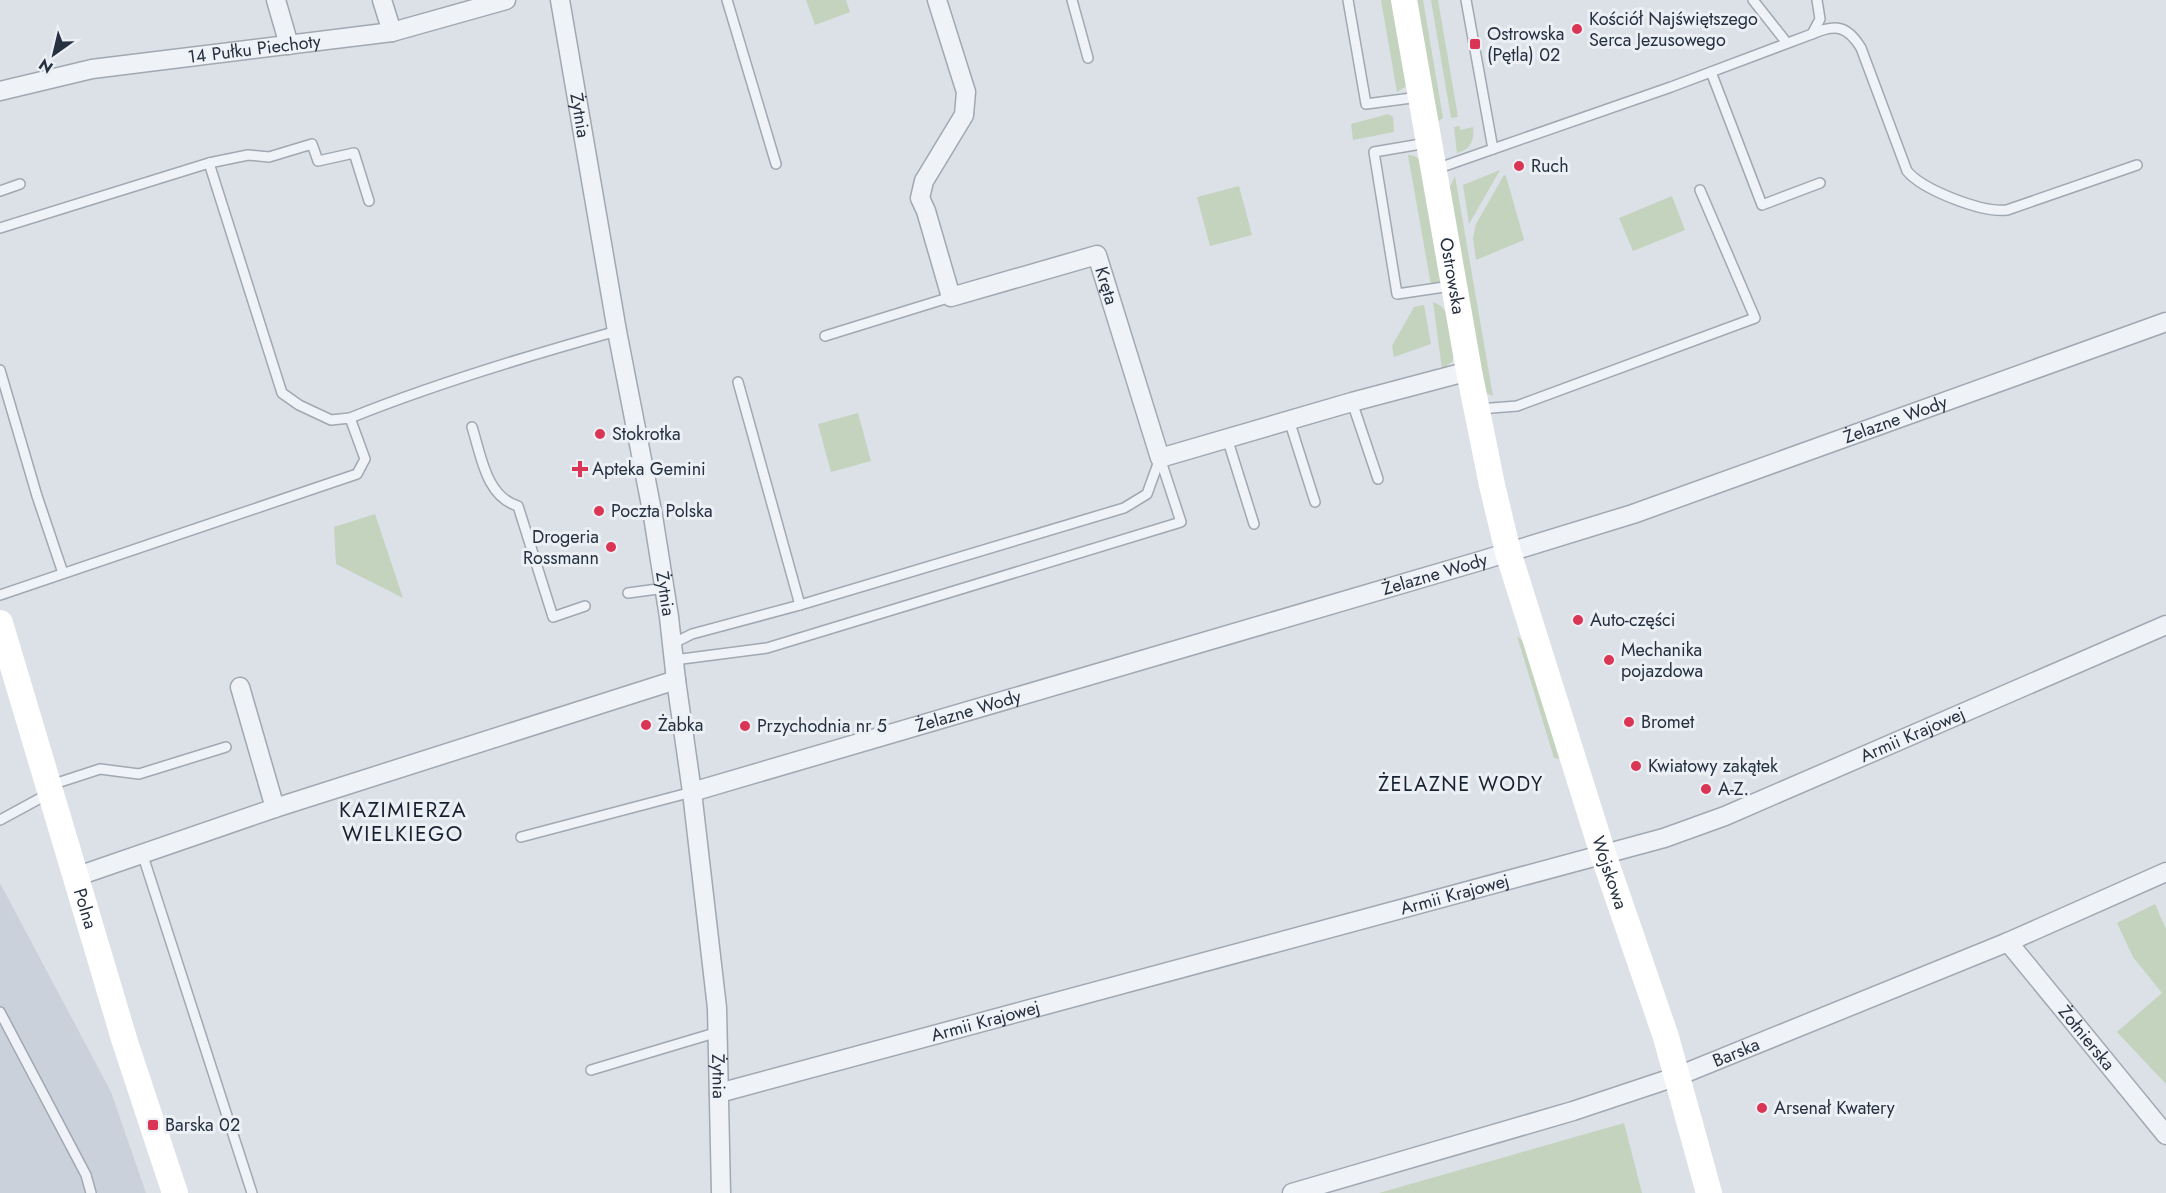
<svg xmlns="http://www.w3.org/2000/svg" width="2166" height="1193" font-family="Jost,sans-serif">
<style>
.built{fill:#cad1da}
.green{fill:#c3d3bd}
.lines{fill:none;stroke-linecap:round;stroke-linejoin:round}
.lane-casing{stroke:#a1a8b2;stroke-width:12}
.street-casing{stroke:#a1a8b2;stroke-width:21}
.lane{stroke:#eff2f6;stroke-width:9}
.street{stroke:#eff2f6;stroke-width:18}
.secondary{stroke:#fff;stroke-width:26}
.poi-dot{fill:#da3555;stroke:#ecf0f5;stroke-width:2}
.labels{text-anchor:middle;stroke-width:6;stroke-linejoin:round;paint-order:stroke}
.poi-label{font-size:18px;fill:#253040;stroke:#ecf0f5;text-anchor:start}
.street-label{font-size:18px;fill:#253040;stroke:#ecf0f5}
.neighbourhood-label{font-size:20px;letter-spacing:1.5px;fill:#172130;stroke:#ecf0f5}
.quarter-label{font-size:21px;letter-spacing:1.5px;fill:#172130;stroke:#ecf0f5}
</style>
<rect width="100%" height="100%" fill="#dce1e8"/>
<path class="built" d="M0,883L111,1092L146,1193H0Z"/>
<g class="green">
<path d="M806,0H846L850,12L815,25Z"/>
<path d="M1381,0H1393L1408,80L1405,87L1397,92Z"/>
<path d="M1417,0H1423L1443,118L1437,122L1416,3Z"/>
<path d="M1431,0H1438L1458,117L1451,118Z"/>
<path d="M1388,114L1393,117L1394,132L1353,140L1351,124Z"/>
<path d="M1460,126V130L1473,127C1475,140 1470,150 1457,153L1454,127Z"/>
<path d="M1408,155L1414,156L1420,160L1441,284L1431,285Z"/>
<path d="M1500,170L1469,224L1463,185Z"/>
<path d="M1504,175L1506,176L1524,240L1476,260L1473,238L1476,224Z"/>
<path d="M1455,176L1493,396L1484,392L1448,191Z"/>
<path d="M1239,186L1252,235L1210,246L1197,197Z"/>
<path d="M1672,196L1685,230L1633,251L1619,218Z"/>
<path d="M1433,302L1441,306L1446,312L1454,355L1452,362L1442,369Z"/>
<path d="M1424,305L1431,344L1394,357L1392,346L1414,307Z"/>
<path d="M858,413L871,461L831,472L818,424Z"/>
<path d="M375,514L403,598L336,564L334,527Z"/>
<path d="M1517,636L1523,641L1560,759L1554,758Z"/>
<path d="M2155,904L2166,929V1084L2117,1032L2162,993L2133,957L2117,923Z"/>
<path d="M1624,1123L1642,1193H1379Z"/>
</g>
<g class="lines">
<defs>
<g id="lane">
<path d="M727,0L776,164"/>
<path d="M1072,0L1088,58"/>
<path d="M1348,0L1366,104L1419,97"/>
<path d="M1753,0L1787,43"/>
<path d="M1812,34C1835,24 1847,25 1861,48L1907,171C1923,190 1982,213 2007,210L2137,165"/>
<path d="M1711,72L1762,205L1820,183"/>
<path d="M1427,143L1374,152L1397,294L1451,286"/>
<path d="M1493,149L1671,87L1812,34L1820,19L1817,0"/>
<path d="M209,163L282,393L299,405L331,420L350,418"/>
<path d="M1436,169L1493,149L1466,0"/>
<path d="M0,191L20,184"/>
<path d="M0,228L209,163L248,155L269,157L312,144L318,161L354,153L369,201"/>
<path d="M825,336L951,297"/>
<path d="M0,370L37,496L63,573"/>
<path d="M738,382L800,605"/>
<path d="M1352,402L1378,479"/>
<path d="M1479,409L1517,406L1755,318L1700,190"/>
<path d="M1289,420L1315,502"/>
<path d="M472,427C481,455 486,497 518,506L553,617L585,606"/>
<path d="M1227,438L1254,524"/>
<path d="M628,593L665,588"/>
<path d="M0,595L357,474L365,459L350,418C437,383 527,356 617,331"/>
<path d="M672,644L692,634L800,605L1124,508L1147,494L1160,458"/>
<path d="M674,660L767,648L1181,522L1160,458"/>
<path d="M51,785L100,769L139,774L226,747"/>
<path d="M0,820L48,794"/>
<path d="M521,837L692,792"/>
<path d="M142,853L252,1193"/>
<path d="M0,1012L86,1175L91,1193"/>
<path d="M591,1070L718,1032"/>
</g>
<g id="street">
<path d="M276,0L289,45"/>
<path d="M382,0L392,32"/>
<path id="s1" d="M560,0L617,331L653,516L669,617L676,680L692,792L717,1008L721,1193"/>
<path id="s2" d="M937,0L966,92L964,115L924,181L920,198L926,211L951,297L1097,255L1160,458L1352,402L1469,371"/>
<path id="s3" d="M0,91L92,69L392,32L506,0"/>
<path d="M240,687L275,808"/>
<path id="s4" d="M692,792L1480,561L1633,514L2166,322"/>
<path d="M75,877L275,808L676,680"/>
<path id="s5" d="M2008,942L2166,1135"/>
<path id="s6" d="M719,1093L1664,838L1725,816L2166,625"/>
<path id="s7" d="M1292,1193L1573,1111L1678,1076L2008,942L2166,872"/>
</g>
</defs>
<use href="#lane" class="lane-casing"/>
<use href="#street" class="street-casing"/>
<use href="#lane" class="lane"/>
<use href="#street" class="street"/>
<g class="secondary">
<path id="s8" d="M1404,0L1469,371L1492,485L1508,552L1603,854L1666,1037L1709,1193"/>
<path id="s9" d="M0,623L125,1042L175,1193"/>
</g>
</g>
<g class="poi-dot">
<circle cx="1577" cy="29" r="6"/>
<rect x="1469" y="38" width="12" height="12" rx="3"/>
<circle cx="1519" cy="166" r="6"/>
<circle cx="600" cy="434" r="6"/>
<path d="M577 460h6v6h6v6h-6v6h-6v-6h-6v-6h6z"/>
<circle cx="599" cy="511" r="6"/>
<circle cx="611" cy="547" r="6"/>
<circle cx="1578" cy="620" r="6"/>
<circle cx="1609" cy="660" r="6"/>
<circle cx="1629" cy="722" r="6"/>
<circle cx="646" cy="725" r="6"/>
<circle cx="745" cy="726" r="6"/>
<circle cx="1636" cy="766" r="6"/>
<circle cx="1706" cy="789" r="6"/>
<circle cx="1762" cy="1108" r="6"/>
<rect x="147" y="1119" width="12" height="12" rx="3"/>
</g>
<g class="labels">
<g class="poi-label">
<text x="1589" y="25">Kościół Najświętszego<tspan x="1589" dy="21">Serca Jezusowego</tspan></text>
<text x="1487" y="40">Ostrowska<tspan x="1487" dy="21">(Pętla) 02</tspan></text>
<text x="1531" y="172">Ruch</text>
<text x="612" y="440">Stokrotka</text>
<text x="592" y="475">Apteka Gemini</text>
<text x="611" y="517">Poczta Polska</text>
<text x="599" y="543" text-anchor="end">Drogeria<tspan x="599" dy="21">Rossmann</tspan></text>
<text x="1590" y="626">Auto-części</text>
<text x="1621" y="656">Mechanika<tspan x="1621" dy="21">pojazdowa</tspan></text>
<text x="1641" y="728">Bromet</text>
<text x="658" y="731">Żabka</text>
<text x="757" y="732">Przychodnia nr 5</text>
<text x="1648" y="772">Kwiatowy zakątek</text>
<text x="1718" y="795">A-Z.</text>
<text x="1774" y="1114">Arsenał Kwatery</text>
<text x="165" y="1131">Barska 02</text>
</g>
<g class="street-label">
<text dy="6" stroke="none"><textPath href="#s3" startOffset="258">14 Pułku Piechoty</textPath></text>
<text dy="6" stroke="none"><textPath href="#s1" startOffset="117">Żytnia</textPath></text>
<text dy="6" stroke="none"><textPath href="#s8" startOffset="280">Ostrowska</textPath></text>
<text dy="6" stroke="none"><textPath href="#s2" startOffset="502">Kręta</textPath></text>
<text dy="6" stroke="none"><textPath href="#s4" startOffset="1260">Żelazne Wody</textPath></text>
<text dy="6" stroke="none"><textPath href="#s4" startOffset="774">Żelazne Wody</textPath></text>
<text dy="6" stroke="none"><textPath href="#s1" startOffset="603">Żytnia</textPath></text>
<text dy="6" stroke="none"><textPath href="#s4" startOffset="288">Żelazne Wody</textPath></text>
<text dy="6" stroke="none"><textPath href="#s6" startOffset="1248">Armii Krajowej</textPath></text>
<text dy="6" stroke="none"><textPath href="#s8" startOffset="898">Wojskowa</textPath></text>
<text dy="6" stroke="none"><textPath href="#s6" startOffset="762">Armii Krajowej</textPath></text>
<text dy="6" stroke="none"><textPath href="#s9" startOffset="298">Polna</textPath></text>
<text dy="6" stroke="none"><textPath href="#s6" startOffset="276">Armii Krajowej</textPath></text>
<text dy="6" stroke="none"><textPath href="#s5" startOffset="124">Żołnierska</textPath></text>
<text dy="6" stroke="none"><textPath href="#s7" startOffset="466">Barska</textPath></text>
<text dy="6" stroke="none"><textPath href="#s1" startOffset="1089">Żytnia</textPath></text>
</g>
<g class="neighbourhood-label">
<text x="1461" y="791">ŻELAZNE WODY</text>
</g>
<g class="quarter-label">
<text x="403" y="817">KAZIMIERZA<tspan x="403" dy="24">WIELKIEGO</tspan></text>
</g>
</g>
<g transform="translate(54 54) rotate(214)" stroke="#ecf0f5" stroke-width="4.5" paint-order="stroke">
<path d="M0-4.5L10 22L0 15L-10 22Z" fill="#253040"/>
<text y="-9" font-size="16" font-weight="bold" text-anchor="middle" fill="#253040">N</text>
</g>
</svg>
